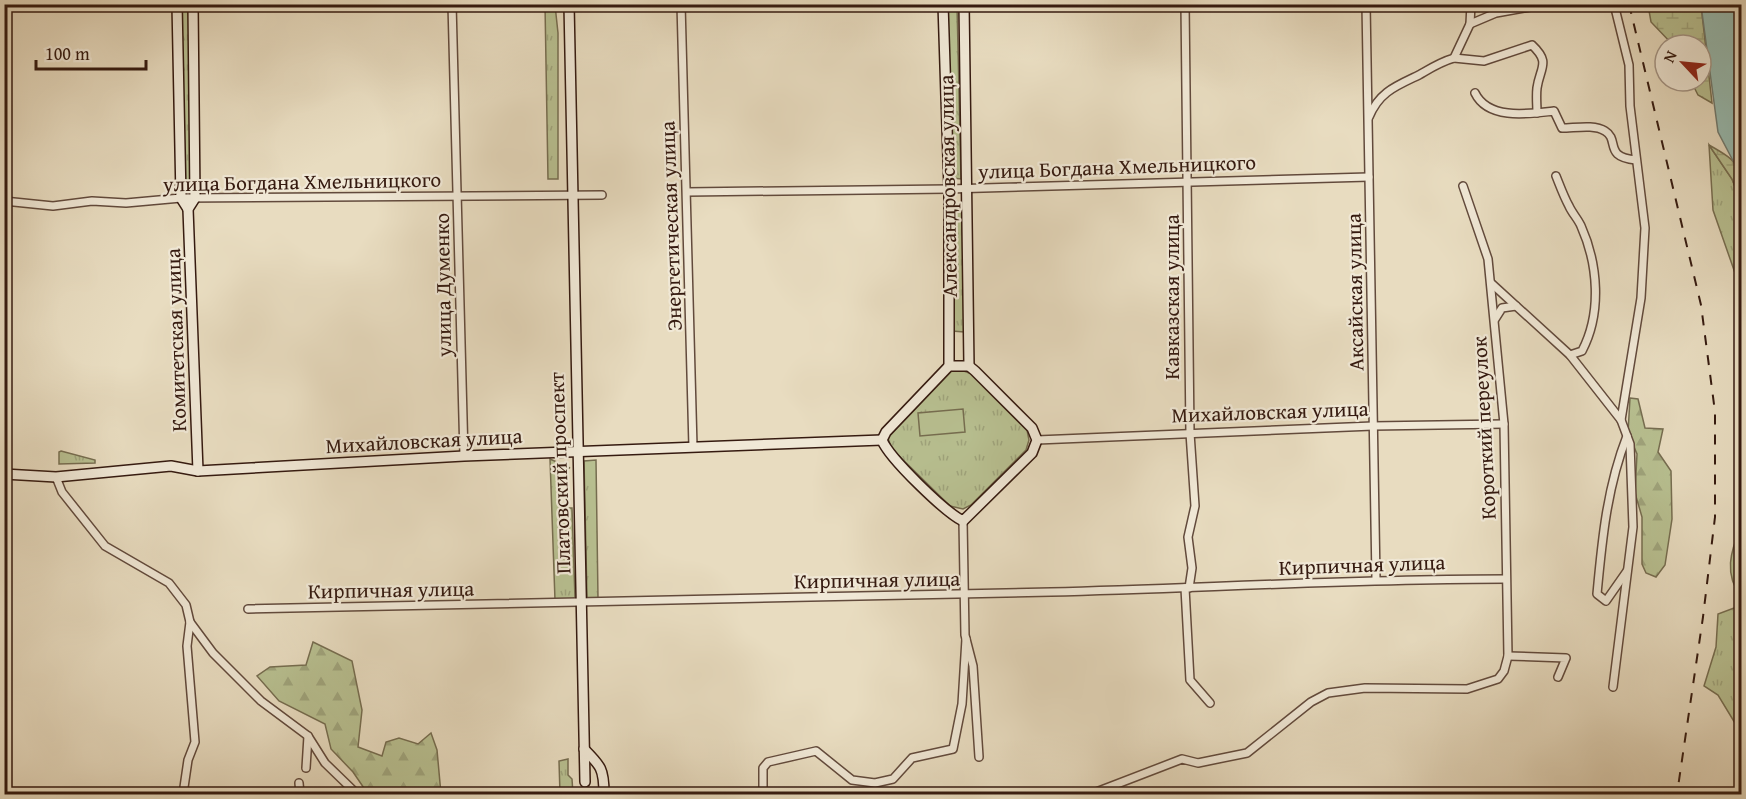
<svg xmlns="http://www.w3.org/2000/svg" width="1746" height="799" font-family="'Gentium Book Plus',serif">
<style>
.grass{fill:url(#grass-tufts);stroke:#766d50;stroke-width:1.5}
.forest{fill:url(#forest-firs);stroke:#766d50;stroke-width:1.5}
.wetland{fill:url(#wetland-marsh);stroke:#766d50;stroke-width:1.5}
.pitch{fill:#b8c091;stroke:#766d50;stroke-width:1.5}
.water{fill:#97bcb2;stroke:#707b71;stroke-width:1.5}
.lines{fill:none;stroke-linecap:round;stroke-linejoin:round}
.street-casing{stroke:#624a3c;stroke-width:10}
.secondary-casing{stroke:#351a10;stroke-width:12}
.street{stroke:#f0e8d6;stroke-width:7}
.secondary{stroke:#f0e8d6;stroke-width:9}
.rail{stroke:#351a10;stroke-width:2;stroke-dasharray:10 10;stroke-linecap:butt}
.labels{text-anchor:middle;stroke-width:4.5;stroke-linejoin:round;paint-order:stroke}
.street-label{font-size:21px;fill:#351a10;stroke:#f0e8d6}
</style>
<defs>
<pattern id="grass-tufts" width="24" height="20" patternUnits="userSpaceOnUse" patternTransform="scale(1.5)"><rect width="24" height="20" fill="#b8c091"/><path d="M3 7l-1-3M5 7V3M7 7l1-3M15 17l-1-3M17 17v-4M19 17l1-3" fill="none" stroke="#9fa47c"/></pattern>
<pattern id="forest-firs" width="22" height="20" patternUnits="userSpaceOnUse" patternTransform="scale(1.5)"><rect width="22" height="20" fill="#b8c091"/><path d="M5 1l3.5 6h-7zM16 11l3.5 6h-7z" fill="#9fa47c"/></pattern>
<pattern id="wetland-marsh" width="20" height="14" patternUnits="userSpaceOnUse" patternTransform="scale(1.5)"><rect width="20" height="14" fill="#b8c091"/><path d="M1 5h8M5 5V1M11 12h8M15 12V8" fill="none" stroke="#9fa47c"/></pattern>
</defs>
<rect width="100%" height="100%" fill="#e8dcc0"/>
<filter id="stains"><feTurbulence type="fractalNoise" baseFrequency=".00333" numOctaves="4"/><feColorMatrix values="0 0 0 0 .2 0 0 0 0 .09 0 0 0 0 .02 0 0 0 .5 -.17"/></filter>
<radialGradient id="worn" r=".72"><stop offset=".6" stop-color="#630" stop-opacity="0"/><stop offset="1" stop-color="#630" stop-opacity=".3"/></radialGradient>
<g class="grass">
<path d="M180,5H189L191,194L183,195Z"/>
<path d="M545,5H555L558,33V179H548Z"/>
<path d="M947,5H957L961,179L953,178Z"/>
<path d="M1709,145L1732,179L1741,202V392L1738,370L1735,273L1713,210Z"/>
<path d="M952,206H962L964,332L952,331Z"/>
<path d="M952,370H961L972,374L1027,430L1029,440L1026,450L971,505L963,509L950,506L892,449L888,439L892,430Z"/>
<path d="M61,451L95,460V463L59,464V452Z"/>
<path d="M550,459L570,468H558L559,508H572L575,599L555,600Z"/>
<path d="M596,460L598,598H587L584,461Z"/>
<path d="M1741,527L1742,597H1741C1724,574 1730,552 1741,527Z"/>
<path d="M1734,608H1741V733L1718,695L1704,686L1716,647L1718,614Z"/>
<path d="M568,759V775L572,779L573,794H560L559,761Z"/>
</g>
<g class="forest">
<path d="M1630,398L1638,399L1645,428L1663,429L1658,452L1671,471L1672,519L1665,565L1656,577L1646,573L1642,564V517L1635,493L1637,454L1628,433Z"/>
<path d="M313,642L352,661L362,710L358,747L382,756L386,742L399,738L418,744L431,733L437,750L441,794H368L353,772L331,749L325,724L279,701L257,676L270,667L306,665Z"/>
</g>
<g class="wetland">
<path d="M1648,5H1701L1712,103L1698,95L1691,81H1701V45H1673L1651,22Z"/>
<path d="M1709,145C1741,163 1741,166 1741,202L1732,179Z"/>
</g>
<path class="pitch" d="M963,409L965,432L920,436L918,413Z"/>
<path class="water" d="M1701,5H1738L1742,27L1741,176L1718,132Z"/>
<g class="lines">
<defs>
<g id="street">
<path d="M452,4L464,456"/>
<path d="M681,4L693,447"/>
<path d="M1185,4L1190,433L1195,506L1188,537L1192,568L1189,588"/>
<path d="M1366,4L1376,579"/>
<path d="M1614,4L1629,65L1630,106L1645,228L1641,298L1621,420"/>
<path d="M1470,24L1471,4"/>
<path d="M1454,58L1484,61L1532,45C1551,63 1540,67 1537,88C1536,96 1537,105 1537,113"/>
<path d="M1475,93C1488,120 1528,114 1554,111L1562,128C1575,128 1594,124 1605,131C1620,140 1603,157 1636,160"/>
<path d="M1369,117C1379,92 1396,86 1419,75C1431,68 1440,62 1454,58L1470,24L1496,13L1547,4"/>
<path d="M1556,176C1560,186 1564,197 1569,206C1572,213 1578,219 1581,226C1598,264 1602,313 1582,351L1570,355"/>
<path d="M687,192L949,189L1369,177"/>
<path d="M4,201L53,206L92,201L126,203L181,198L602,195"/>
<path d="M1491,283L1570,355L1621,420L1630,444L1633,527L1613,687"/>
<path d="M1495,319L1502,308L1516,306"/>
<path d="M1627,436C1607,487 1602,540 1597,594L1606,601L1627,571"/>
<path d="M1037,440L1373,426L1504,424"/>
<path d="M56,477L62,492L105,546L169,583L186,605L190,622L187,646L195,742L188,760L183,794"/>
<path d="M963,521L965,635L973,666L979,757"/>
<path d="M1185,588L1190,680L1210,703"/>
<path d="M248,609C515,605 783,600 1051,592C1203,588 1355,579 1506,579"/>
<path d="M190,622L213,653L261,701L308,736L325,763L357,794"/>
<path d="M1508,656L1566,658L1558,677"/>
<path d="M306,768L308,736"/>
<path d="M299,783L300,794"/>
<path d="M763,794V768L768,762L816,751L852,780L875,783L893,779L912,758L953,749L962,704L966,639"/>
<path d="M1091,794L1182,759L1198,763L1247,753L1311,702L1328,693L1365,688L1467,689L1498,679L1504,671L1508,656L1504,424L1488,259L1463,186"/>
</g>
<g id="secondary">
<path d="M177,4L181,198L188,209"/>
<path d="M193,4L195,198L188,209L198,471"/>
<path d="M569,4L585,782"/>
<path d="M943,4L949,189V366"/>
<path d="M964,4L969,366"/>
<path d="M949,366H969L975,371L1032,428L1037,440L1032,453L963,521C945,512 889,458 882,440L886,432Z"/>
<path d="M4,474L56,477L171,466L198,471L464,456L882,440"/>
<path d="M584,749C601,766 604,769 604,794"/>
<path d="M585,792V794"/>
</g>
</defs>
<use href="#street" class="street-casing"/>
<use href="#secondary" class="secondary-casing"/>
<use href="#street" class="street"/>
<use href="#secondary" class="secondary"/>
<path class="rail" d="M1629,4L1701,305L1715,412V517L1703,617L1677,794"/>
</g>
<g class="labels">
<g class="street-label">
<text transform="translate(1117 167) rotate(-2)" y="7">улица Богдана Хмельницкого</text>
<text transform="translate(302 182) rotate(-1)" y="7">улица Богдана Хмельницкого</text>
<text transform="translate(948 186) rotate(-91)" y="7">Александровская улица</text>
<text transform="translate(671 226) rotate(-92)" y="7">Энергетическая улица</text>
<text transform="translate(443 285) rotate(-91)" y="7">улица Думенко</text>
<text transform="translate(1355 292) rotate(-91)" y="7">Аксайская улица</text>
<text transform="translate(1172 297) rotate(-90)" y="7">Кавказская улица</text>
<text transform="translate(176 340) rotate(-92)" y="7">Комитетская улица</text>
<text transform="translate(1270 412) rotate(-2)" y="7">Михайловская улица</text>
<text transform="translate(1484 428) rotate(-93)" y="7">Короткий переулок</text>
<text transform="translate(424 441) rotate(-3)" y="7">Михайловская улица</text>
<text transform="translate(560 473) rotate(-92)" y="7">Платовский проспект</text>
<text transform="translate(1362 565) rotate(-2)" y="7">Кирпичная улица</text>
<text transform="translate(877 580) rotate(-1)" y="7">Кирпичная улица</text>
<text transform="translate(391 590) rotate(-1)" y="7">Кирпичная улица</text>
</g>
</g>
<rect width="1746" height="799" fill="none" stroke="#e8dcc0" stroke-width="24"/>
<rect x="6" y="6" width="1734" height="787" fill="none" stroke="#351a10" stroke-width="3"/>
<rect x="12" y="12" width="1722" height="775" fill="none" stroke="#351a10" stroke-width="1.5"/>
<g transform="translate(1683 63) rotate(296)"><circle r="28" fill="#f0e8d6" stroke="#a59687" stroke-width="1.5"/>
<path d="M0-4.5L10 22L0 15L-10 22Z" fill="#8f2418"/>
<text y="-9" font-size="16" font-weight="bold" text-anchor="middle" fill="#351a10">N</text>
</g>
<path d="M36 60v9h110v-9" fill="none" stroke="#351a10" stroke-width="3"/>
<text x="45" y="60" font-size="18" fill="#351a10" stroke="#f0e8d6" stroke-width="4.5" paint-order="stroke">100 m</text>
<rect width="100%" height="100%" filter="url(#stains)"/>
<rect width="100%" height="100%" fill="url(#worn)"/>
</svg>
